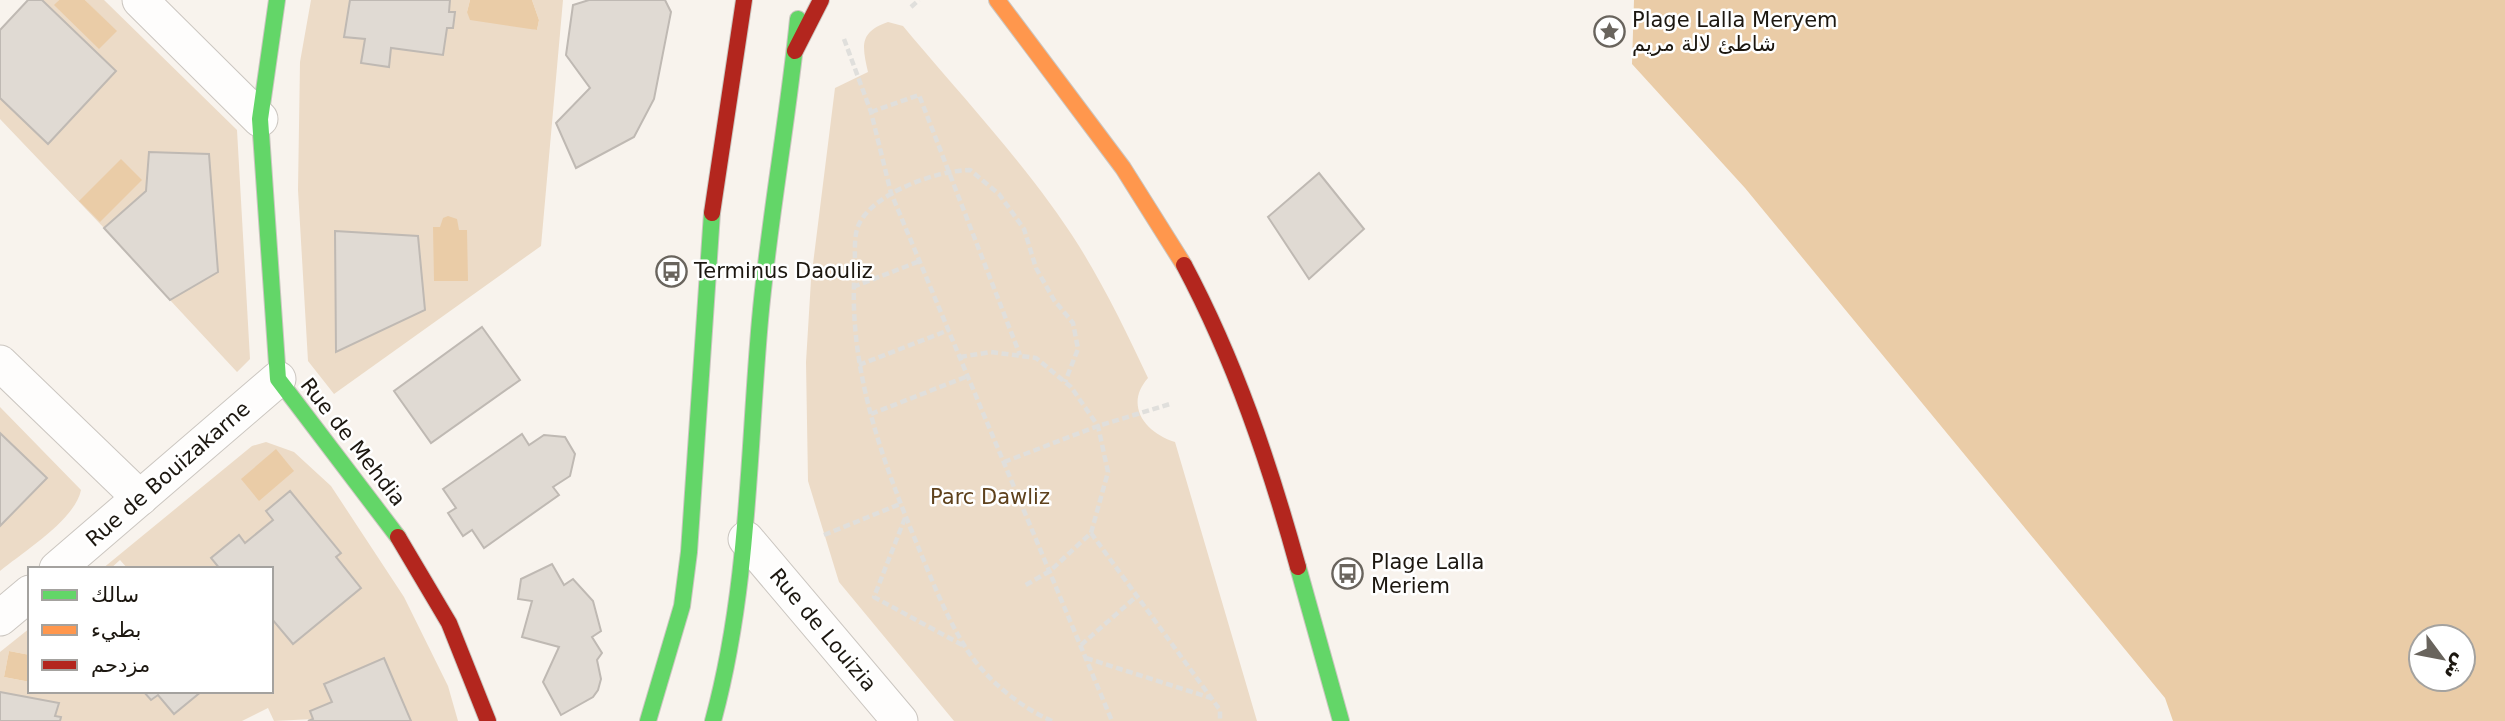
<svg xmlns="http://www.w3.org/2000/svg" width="2505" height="721" font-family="'DejaVu Sans','Noto Sans Arabic',sans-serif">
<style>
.green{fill:#ecdbc7;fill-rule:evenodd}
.water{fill:#eacca7;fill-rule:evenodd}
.building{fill:#e0dad3;stroke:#bfb9b3;stroke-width:2}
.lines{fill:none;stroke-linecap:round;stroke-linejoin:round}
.street-casing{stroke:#cbc6c0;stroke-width:37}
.fast-casing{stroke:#cbc6c0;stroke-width:18}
.slow-casing{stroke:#cbc6c0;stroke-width:18}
.jam-casing{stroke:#cbc6c0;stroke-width:18}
.path{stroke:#e0dfdc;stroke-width:4.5;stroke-dasharray:7 3.5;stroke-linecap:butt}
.street{stroke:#fefdfc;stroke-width:35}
.fast{stroke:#63d668;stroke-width:16}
.slow{stroke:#ff974d;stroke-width:16}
.jam{stroke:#b3261e;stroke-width:16}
.labels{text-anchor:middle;stroke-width:5;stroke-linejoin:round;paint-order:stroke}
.poi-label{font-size:21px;fill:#1c1710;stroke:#fff;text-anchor:start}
.street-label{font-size:21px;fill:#1c1710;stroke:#fff}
.park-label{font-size:21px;fill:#5e411c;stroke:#fff}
</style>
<rect width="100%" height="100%" fill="#f8f3ed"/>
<g class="green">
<path d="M42,0H59L55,5L116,31L85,0H104L237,130L250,359L237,372L170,300L218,271L209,154L149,153L146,191L104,228L0,119V98L48,143L116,71Z"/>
<path d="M311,0H350L344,36L365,39L362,63L388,67L391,48L443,55L447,28L454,12H449L450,0H470L467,12L537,30L539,20L532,0H563L541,246L334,394L308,361L298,190L300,62ZM335,232L418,236L425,309L336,352Z"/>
<path d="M888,22L903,26L913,38C968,103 1034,174 1079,246C1105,288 1127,333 1148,378C1124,405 1145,433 1175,442L1257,721H954L839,582L808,481L806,362L811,280L835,88L868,72C862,46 859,32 888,22Z"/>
<path d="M0,407L81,490C75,520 23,552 0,571V526L47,478L0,433Z"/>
<path d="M266,442L294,452L331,486L404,597L448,686L458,721H411L384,658L325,685L332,702L310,711L313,719L274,721L268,708L242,721H60L61,717L55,716L59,703L0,692V652L30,628V655L9,651L4,677L30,682V691H143L151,700L158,695L174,714L202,691H271V618L293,644L361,588L336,557L341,552L290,491L267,511L273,520L245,543L238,535L211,558L220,569H128L120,560L110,569H102L252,446Z"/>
</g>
<g class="water">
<path d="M59,0H85L117,31L99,49L54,5Z"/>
<path d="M470,0H532L539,20L537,30L470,20L467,12Z"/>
<path d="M1634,0H2505V721H2173L2165,698L1745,188L1632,64ZM2421,637H2463V679H2421Z"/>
<path d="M121,159L142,180L100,222L79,201Z"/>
<path d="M448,216L457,219L459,230H467L468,281H434L433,227H440L443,218Z"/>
<path d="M276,449L294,471L259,501L241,479Z"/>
<path d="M9,651L30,655V682L4,677Z"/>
</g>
<g class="building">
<path d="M28,0H42L116,71L48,144L0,98V30Z"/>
<path d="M350,0H450L449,12H455L453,28H447L443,55L391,48L389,67L361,63L365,39L344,37Z"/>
<path d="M589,0H665L671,12L654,99L634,137L576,168L556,123L590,88L566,55L573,5Z"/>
<path d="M149,152L209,154L218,272L170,300L104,228L146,191Z"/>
<path d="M1319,173L1364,229L1309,279L1268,217Z"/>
<path d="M335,231L418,236L425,310L336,352Z"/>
<path d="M482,327L520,380L431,443L394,391Z"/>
<path d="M0,433L47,478L0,526Z"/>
<path d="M522,434L529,445L544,435L565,437L575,454L570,476L553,487L559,495L484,548L472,530L463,536L448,513L456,508L443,489Z"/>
<path d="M290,491L341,553L336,557L361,588L293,644L271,618V569H220L211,558L239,535L245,543L273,520L266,511Z"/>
<path d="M552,564L564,585L573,579L593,601L601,631L592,637L602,653L597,660L601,679L598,690L593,697L561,715L543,682L559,647L522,637L532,601L518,599L521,579Z"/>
<path d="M384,658L411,721H308L313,719L310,711L332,702L324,684Z"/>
<path d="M143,691H202L174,714L158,695L151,700Z"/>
<path d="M0,692L59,703L55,716L61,717L60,721H0Z"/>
</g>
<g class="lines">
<defs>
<g id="street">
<path d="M140,0L260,119"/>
<path d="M0,363L140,498"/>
<path d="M746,539L900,721"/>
<path d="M57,569L278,379"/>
<path d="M0,618L30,593"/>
</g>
<g id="fast">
<path d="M277,0L260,119L278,379L398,537"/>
<path d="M1298,567L1341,721"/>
<path d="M648,721L682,606L689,552L712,213"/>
<path d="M713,721C749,589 748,455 760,320C769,219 788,120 798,19"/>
</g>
<path id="slow" d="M997,0L1123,168L1184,265"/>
<g id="jam">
<path d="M795,51L821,0"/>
<path d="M712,213L744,0"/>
<path d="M1184,265C1235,361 1269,462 1298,567"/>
<path d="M398,537L449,623L488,721"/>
</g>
</defs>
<use href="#street" class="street-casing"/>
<use href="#fast" class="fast-casing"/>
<use href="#slow" class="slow-casing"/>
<use href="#jam" class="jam-casing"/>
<g class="path">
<path d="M911,7L919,0"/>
<path d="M844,39L871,112L891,193L1112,721"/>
<path d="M871,112L919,95L1020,355"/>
<path d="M853,287L920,261"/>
<path d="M960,357L991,352L1036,358L1071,387L1098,426L1108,472L1091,533L1050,571L1024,586"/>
<path d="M859,365L949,330"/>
<path d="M871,414L968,376"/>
<path d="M1004,462L1098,426L1170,404"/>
<path d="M905,518L874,597L964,646"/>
<path d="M1091,533L1220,710V721"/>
<path d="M824,535L900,504"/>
<path d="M1081,645L1137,596"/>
<path d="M1086,658L1211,698"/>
<path d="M1052,721C1018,706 983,677 964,645C945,614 931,578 917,544C880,455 847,363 855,266C855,255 854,240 857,229C868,194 938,170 970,170L999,194L1024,229L1036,268L1054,300L1073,323L1078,349L1065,382"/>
</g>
<use href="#street" class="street"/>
<use href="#fast" class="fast"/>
<use href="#slow" class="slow"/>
<use href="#jam" class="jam"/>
</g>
<defs>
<symbol id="sight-ring" viewBox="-11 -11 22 22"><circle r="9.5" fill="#fff" stroke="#69645d" stroke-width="1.5"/><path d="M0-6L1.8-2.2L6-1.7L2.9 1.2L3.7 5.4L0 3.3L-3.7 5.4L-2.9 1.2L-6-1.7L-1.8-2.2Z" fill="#69645d"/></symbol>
<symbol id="bus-ring" viewBox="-11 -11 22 22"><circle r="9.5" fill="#fff" stroke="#69645d" stroke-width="1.5"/><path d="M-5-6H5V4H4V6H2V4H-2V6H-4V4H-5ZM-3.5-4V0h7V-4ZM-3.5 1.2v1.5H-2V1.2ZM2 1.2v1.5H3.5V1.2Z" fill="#69645d"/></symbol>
</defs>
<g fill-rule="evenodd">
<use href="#sight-ring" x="1592" y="14" width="35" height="35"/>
<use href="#bus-ring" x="654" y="254" width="35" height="35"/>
<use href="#bus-ring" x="1330" y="556" width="35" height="35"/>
</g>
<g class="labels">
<g class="poi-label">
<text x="1632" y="27">Plage Lalla Meryem<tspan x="1632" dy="24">شاطئ لالة مريم</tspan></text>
<text x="694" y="278">Terminus Daouliz</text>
<text x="1371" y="569">Plage Lalla<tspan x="1371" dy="24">Meriem</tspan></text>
</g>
<g class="street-label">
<text transform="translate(353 442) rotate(52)" y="7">Rue de Mehdia</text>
<text transform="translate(168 474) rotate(-41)" y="7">Rue de Bouizakarne</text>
<text transform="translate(823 630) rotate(50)" y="7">Rue de Louizia</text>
</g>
<g class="park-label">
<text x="990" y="504">Parc Dawliz</text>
</g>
</g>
<rect x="28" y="567" width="245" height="126" fill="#ffffff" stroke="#a4a29f" stroke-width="2"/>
<rect x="42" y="590" width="35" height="10" fill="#63d668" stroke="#a4a29f" stroke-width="2"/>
<text x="91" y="602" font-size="21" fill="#1c1710">سالك</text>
<rect x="42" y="625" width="35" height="10" fill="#ff974d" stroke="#a4a29f" stroke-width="2"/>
<text x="91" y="637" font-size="21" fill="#1c1710">بطيء</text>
<rect x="42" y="660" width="35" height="10" fill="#b3261e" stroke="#a4a29f" stroke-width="2"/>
<text x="91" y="672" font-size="21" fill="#1c1710">مزدحم</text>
<g transform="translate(2442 658) rotate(122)"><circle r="33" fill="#ffffff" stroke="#a4a29f" stroke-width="2"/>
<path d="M0-5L12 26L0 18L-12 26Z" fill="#69645d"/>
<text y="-10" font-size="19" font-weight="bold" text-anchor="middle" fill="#1c1710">ش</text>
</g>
</svg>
